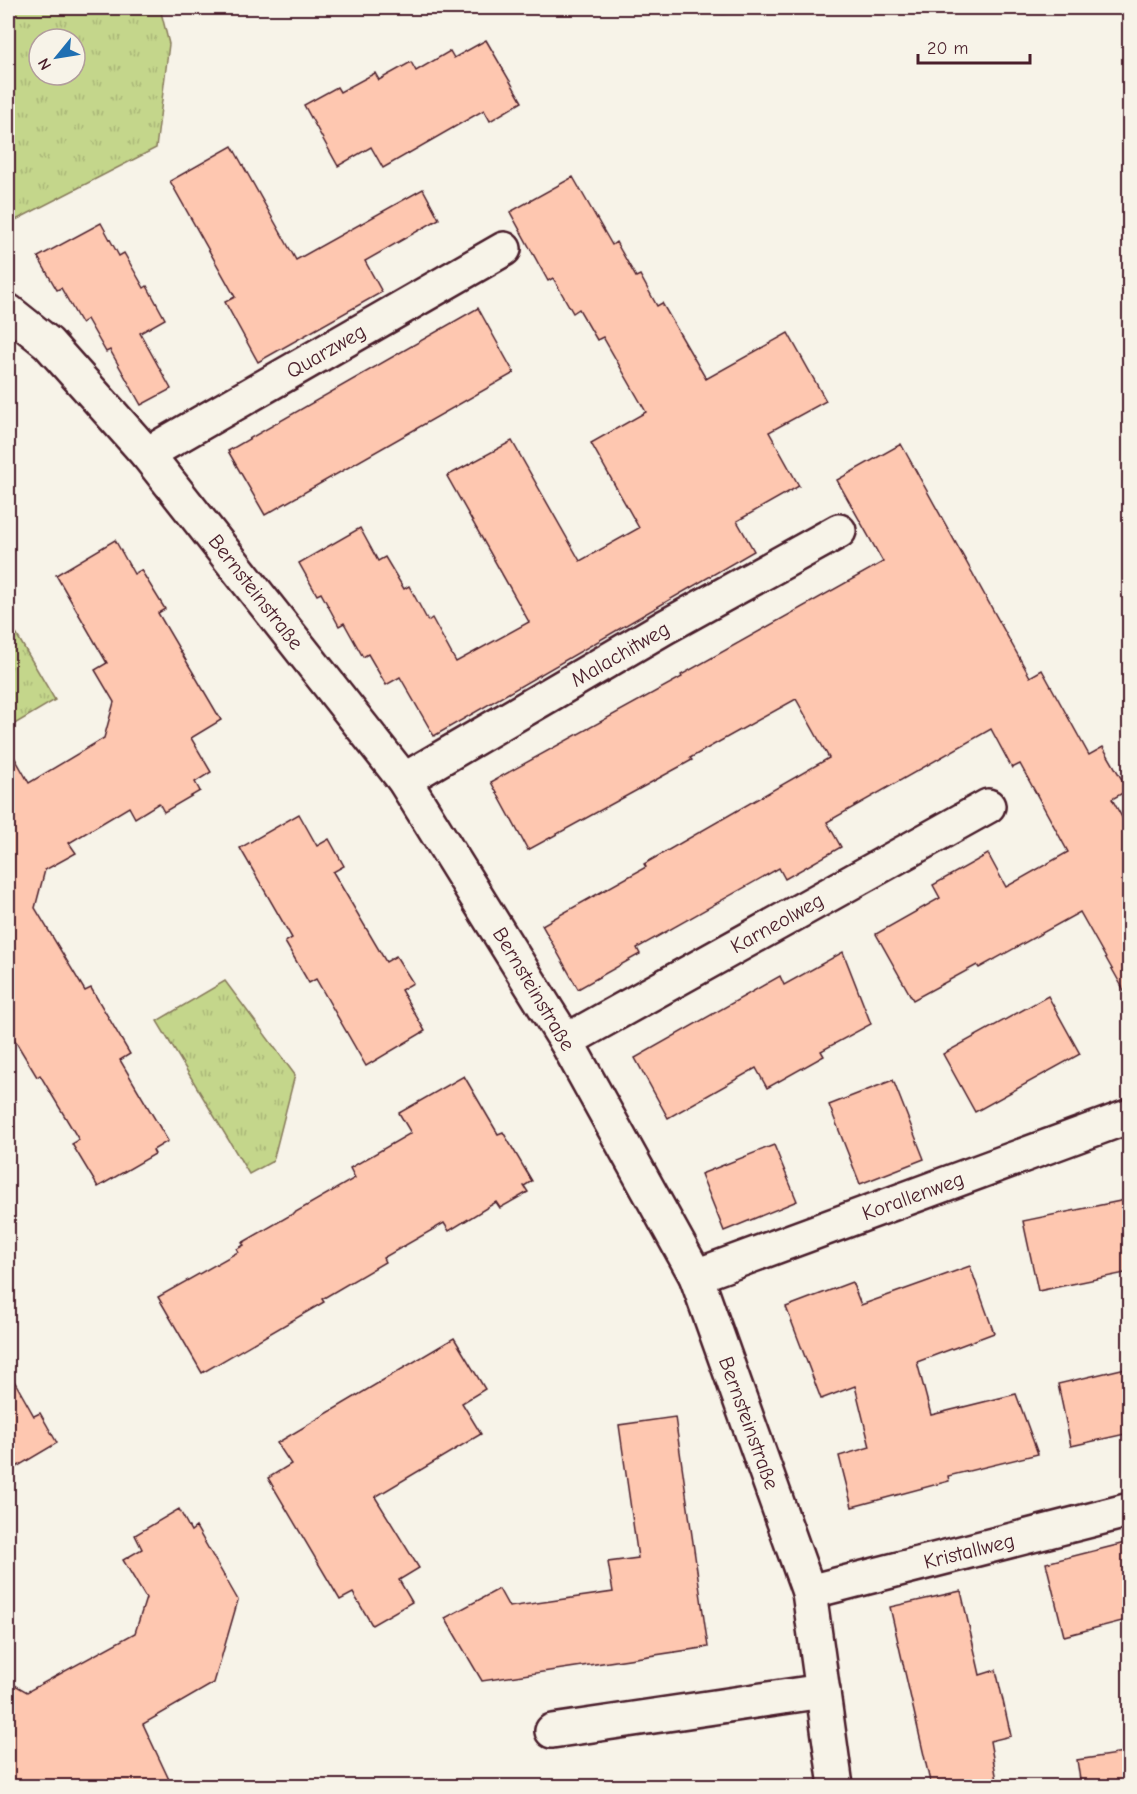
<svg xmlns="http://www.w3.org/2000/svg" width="1137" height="1794" font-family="'Comic Neue',sans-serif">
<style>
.grass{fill:url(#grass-tufts);stroke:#877a5b;stroke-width:1.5;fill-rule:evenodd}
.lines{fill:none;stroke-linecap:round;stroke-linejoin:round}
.stream{stroke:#7589a3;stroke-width:12}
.building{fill:#fec7b0;stroke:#4a1f2b;stroke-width:1.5}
.minor-casing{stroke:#4a1f2b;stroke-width:38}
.minor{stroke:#f7f3e8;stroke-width:33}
.labels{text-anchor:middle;stroke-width:4.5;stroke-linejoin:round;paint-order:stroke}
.street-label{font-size:21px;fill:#4a1f2b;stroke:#f7f3e8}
</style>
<defs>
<pattern id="grass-tufts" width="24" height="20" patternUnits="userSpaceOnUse" patternTransform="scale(1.5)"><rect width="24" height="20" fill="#c4d68b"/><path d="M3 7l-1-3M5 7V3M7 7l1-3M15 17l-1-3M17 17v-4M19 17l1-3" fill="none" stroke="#aab778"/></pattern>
</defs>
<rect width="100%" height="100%" fill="#f7f3e8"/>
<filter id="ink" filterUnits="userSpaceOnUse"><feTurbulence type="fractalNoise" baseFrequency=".0167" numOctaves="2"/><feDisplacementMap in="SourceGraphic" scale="12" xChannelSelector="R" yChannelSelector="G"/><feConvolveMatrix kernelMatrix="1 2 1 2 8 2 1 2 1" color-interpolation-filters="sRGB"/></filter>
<g filter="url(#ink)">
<g class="grass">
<path d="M8,8H160L169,44L156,148L8,224ZM39,39H75V75H39Z"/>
<path d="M8,620L55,700L8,728Z"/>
<path d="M225,981L295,1075L273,1161L249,1174L157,1021Z"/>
</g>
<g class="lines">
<path class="stream" d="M723,9L726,8"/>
</g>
<g class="building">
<path d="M486,40L522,102L490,121L484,110L383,168L371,147L338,166L304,105L337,87L340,92L375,73L379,80L411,62L416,71L450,51L454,58Z"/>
<path d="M232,146L296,260L423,189L439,219L365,261L382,292L258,362L225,302L235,297L170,181Z"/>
<path d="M573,177L612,245L616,242L636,277L640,275L657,306L662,303L706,379L788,333L826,401L769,432L799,486L737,521L754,551L434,736L400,677L386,685L368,654L363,657L344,623L339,626L321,593L317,595L299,563L360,528L378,561L385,557L404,589L409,586L428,621L432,618L456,662L529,622L447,476L512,441L580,561L639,528L591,443L646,412L603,337L597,340L579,309L573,313L553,278L548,281L510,212Z"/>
<path d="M101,223L119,256L124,253L144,288L147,286L165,319L140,333L171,389L141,405L110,350L106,352L87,319L81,323L61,288L57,290L38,257Z"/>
<path d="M478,308L514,373L265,515L228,451Z"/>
<path d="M901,444L1030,677L1042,670L1089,755L1103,747L1128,790L1112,799L1130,832V1001L1080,912L979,968L977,965L913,1000L876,934L940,898L933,885L988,854L1006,887L1068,852L1020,764L1012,768L991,729L827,822L841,847L785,879L779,868L637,948L640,954L578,989L542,925L646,867L644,864L829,758L796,699L690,758L692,760L528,850L491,782L682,677L681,675L883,562L837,480Z"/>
<path d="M115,540L134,574L141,570L165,609L158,613L221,720L191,738L211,772L195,782L200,791L164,812L159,803L135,818L129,807L69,843L76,853L45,870L35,908L85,991L91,988L130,1054L120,1060L168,1141L153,1150L155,1154L98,1187L72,1144L79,1140L40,1075L37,1077L8,1029V746L29,783L104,738L114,702L95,670L107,663L56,575Z"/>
<path d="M299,814L317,846L329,839L344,866L333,872L386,962L396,956L413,983L401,990L425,1031L366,1066L316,979L309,983L285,942L292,938L240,848Z"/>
<path d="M843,952L871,1024L821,1051L824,1056L767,1088L756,1068L668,1118L635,1058L780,976L784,985Z"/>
<path d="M1048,996L1080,1054L975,1112L943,1054Z"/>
<path d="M464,1076L498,1134L503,1132L532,1181L524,1186L528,1192L500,1208L496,1202L449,1231L444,1223L383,1258L385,1262L322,1299L324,1302L202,1373L158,1297L238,1252L237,1249L244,1245L242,1243L355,1178L350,1168L411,1133L399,1113Z"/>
<path d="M893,1080L924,1159L860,1184L829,1105Z"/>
<path d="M774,1145L797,1201L724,1231L701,1174Z"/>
<path d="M1130,1199V1272L1038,1291L1023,1221Z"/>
<path d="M970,1266L994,1333L917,1362L931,1415L1016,1394L1038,1454L948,1476L949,1481L852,1507L839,1456L870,1447L855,1386L821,1399L786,1307L852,1282L861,1305Z"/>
<path d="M454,1338L485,1389L462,1403L481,1434L375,1497L419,1568L399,1580L412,1602L372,1625L353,1593L340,1600L268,1478L291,1464L277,1443Z"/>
<path d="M1130,1367V1433L1071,1446L1058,1384Z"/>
<path d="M8,1370L34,1416L40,1413L57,1443L8,1472Z"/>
<path d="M675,1417L708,1647L482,1681L445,1618L499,1589L509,1607L613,1592L608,1562L638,1558L619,1425Z"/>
<path d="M179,1509L191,1531L196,1527L238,1600L214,1683L143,1724L172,1786H8V1681L27,1692L135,1633L146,1598L123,1560L142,1549L135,1535Z"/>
<path d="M1125,1543L1130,1561V1619L1064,1636L1046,1563Z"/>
<path d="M961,1591L980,1675L996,1670L1011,1736L990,1741L998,1786H931L890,1607Z"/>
<path d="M1130,1752V1786H1081L1077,1760Z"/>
</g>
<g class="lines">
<defs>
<g id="minor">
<path d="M8,311L48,343L147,454L404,780L566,1041L696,1276L809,1592L836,1786"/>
<path d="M147,454L504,249"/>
<path d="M404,780L665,627L839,531"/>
<path d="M566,1041L988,806"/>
<path d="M696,1276L1130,1116"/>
<path d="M809,1592L1130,1510"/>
<path d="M552,1731L823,1691"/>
</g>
</defs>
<use href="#minor" class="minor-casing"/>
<use href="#minor" class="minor"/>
</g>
</g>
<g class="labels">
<g class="street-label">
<text transform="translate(326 351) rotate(-30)" y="7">Quarzweg</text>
<text transform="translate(256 592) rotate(52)" y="7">Bernsteinstraße</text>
<text transform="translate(620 654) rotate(-30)" y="7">Malachitweg</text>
<text transform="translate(777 923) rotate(-29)" y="7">Karneolweg</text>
<text transform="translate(534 989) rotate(59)" y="7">Bernsteinstraße</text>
<text transform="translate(913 1196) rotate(-20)" y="7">Korallenweg</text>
<text transform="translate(749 1423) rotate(70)" y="7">Bernsteinstraße</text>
<text transform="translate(969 1551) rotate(-14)" y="7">Kristallweg</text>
</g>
</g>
<rect width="1137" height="1794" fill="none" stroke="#f7f3e8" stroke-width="30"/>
<rect x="15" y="15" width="1107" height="1764" fill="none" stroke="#4a1f2b" stroke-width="2" filter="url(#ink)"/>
<g transform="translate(57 57) rotate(240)"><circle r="28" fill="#f7f3e8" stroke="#b29e9c" stroke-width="1.5"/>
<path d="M0-4.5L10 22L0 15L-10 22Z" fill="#1f6fb2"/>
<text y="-9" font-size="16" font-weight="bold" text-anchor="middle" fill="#4a1f2b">N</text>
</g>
<path d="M918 54v9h112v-9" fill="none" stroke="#4a1f2b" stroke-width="3"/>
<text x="927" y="54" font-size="18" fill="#4a1f2b" stroke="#f7f3e8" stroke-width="4.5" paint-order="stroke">20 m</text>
</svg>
